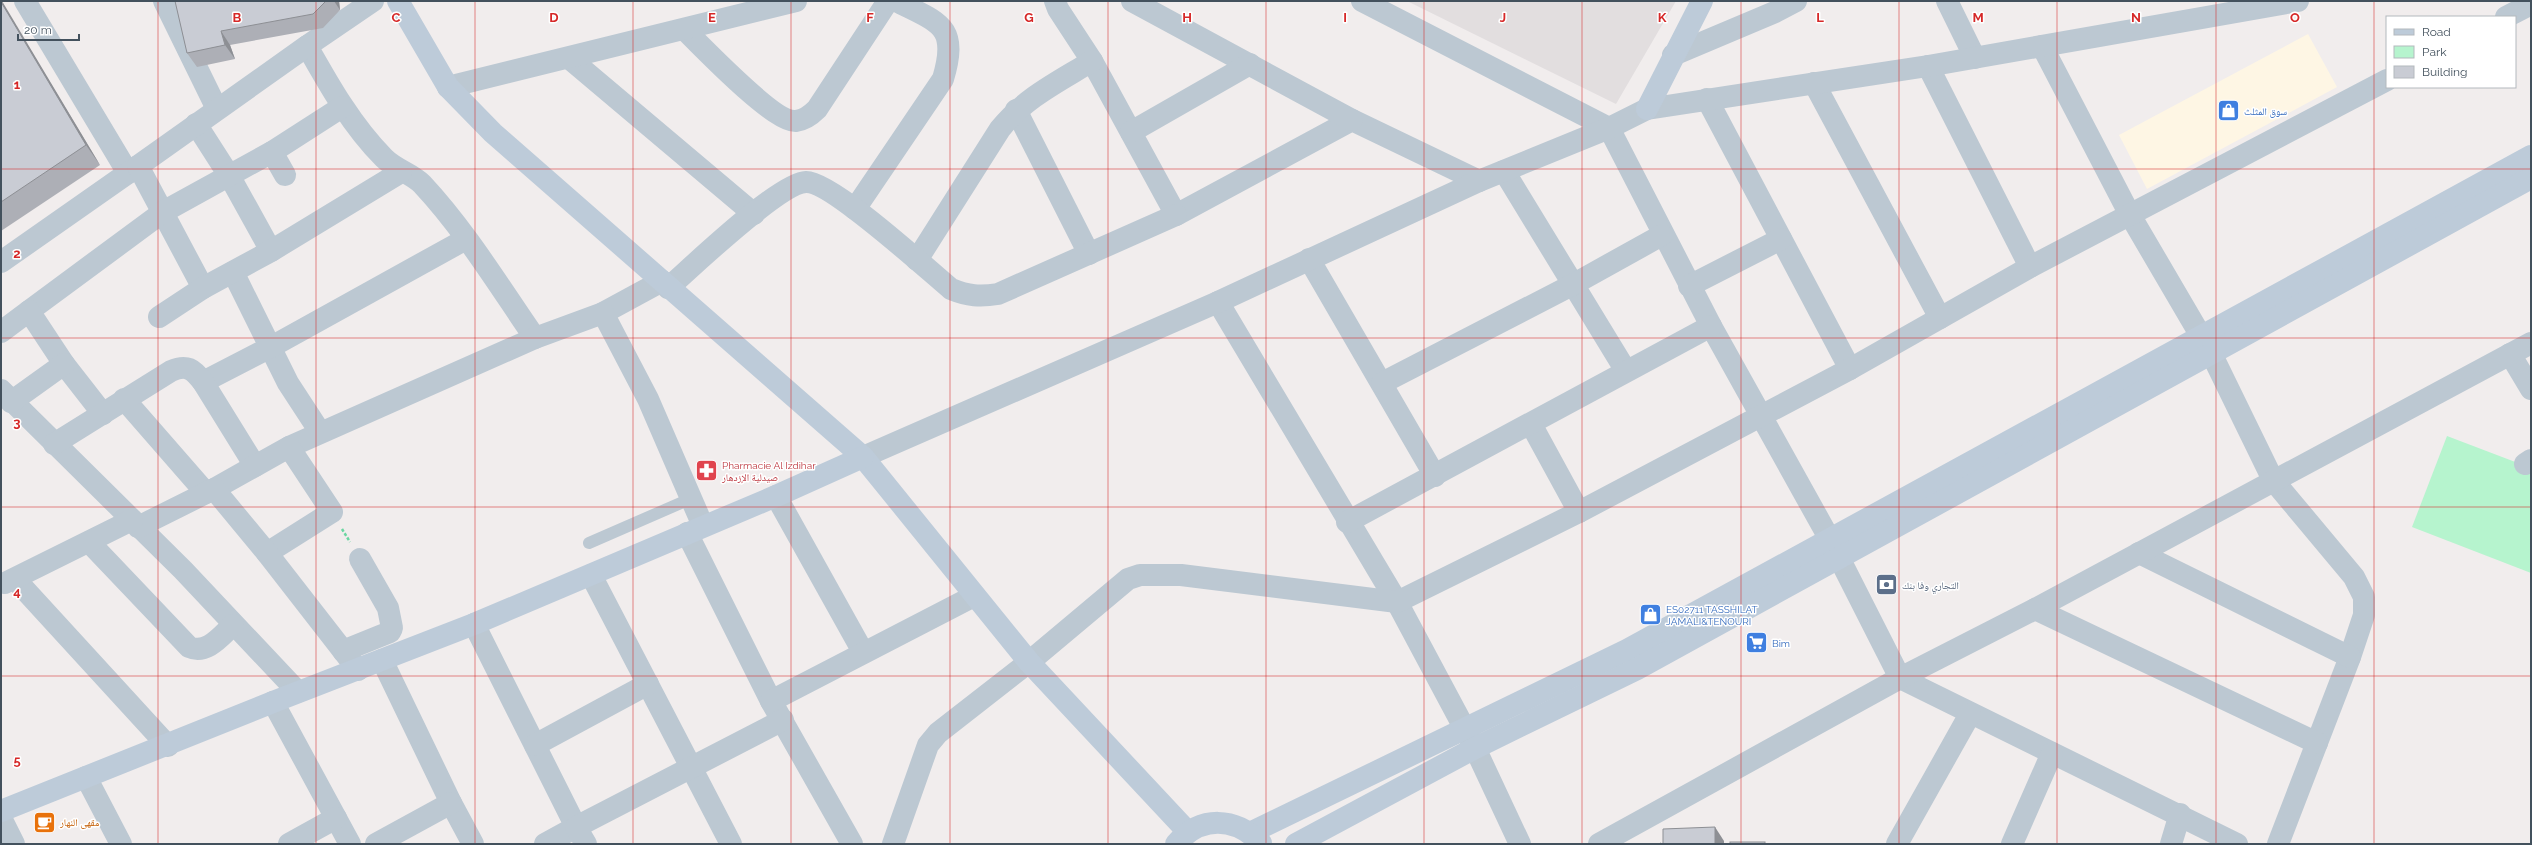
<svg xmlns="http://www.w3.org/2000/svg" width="2532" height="845" font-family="Raleway,'Noto Naskh Arabic',sans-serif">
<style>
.commercial{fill:#fef6e4}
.education{fill:#e2dedf}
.green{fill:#b6f4ce}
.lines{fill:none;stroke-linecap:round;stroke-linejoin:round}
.path{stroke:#6ad6a1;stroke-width:2.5;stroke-dasharray:3 2;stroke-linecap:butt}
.lane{stroke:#bcc8d2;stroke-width:12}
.street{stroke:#bcc8d2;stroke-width:22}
.secondary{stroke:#bdcbd9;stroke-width:22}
.wall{fill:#adafb6}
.shaded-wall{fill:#8d8f94}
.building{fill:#c9ccd4;stroke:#8d8f94}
.grid{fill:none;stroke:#d62828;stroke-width:1;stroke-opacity:0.55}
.labels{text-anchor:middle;stroke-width:3;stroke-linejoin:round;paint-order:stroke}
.shop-label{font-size:10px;fill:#366cbe;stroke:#fff;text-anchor:start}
.health-label{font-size:10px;fill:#be3a42;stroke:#fff;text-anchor:start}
.service-label{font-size:10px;fill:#4e5e75;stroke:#fff;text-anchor:start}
.food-label{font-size:10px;fill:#c56008;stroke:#fff;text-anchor:start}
.grid-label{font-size:13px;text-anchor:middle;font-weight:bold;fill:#d62828;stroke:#fff;stroke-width:3;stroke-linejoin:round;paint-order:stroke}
</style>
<rect width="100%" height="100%" fill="#f1eded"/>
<path class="commercial" d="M2308,34L2337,87L2147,189L2119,135Z"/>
<path class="education" d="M1407,1H1676L1616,104Z"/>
<path class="green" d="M2447,436L2531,468V573L2412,527Z"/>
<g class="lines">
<path class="path" d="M342,529L350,542"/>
<path class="lane" d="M589,543L690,499"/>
<g class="street">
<path d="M25,1L128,173"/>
<path d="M164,1L217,109"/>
<path d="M373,1L307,46C329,85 352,126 384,158C396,170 411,173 422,184C465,230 499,286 535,338"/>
<path d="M1055,1L1058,9L1092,61L1176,215L1352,120L1479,181"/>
<path d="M1132,1L1352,120"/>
<path d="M1362,1L1609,128L1711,326L1829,538L1900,678L2237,844"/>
<path d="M1947,1L1975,58"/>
<path d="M2506,17L2531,4"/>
<path d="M685,30C703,48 775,123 796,121C805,120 811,115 817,109L888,1"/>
<path d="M2042,46L2130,215L2212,355L2273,480L2354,577L2364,597V615L2350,657L2278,844"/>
<path d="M1673,55L1775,12L1796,1"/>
<path d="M569,58L754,214"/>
<path d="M1928,66L2030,267"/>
<path d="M1814,83L1940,318"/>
<path d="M448,87L796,1"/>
<path d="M1707,99L1850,369"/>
<path d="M1016,110L1089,254"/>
<path d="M196,124L230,177L271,251"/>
<path d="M1131,132L1250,64"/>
<path d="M272,152L285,175"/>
<path d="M1504,171L1626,371"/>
<path d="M855,209L943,79C959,25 939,23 896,1"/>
<path d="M1309,259L1435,476"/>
<path d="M917,260L1000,129C1026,97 1058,82 1092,61"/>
<path d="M1,262L138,166"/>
<path d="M233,272L288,383L320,432"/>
<path d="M1689,286L1781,239"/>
<path d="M203,288L138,166L307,46"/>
<path d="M668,288C692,267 779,183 806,182C831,181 927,269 951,289C968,296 980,297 998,294L1176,215"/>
<path d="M1218,302L1397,602L1475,748L1520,844"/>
<path d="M29,311L163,212L272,152L342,107"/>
<path d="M603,313L662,281"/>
<path d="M159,317L203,288L271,251L401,172"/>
<path d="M1,332L29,311L64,364L103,414"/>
<path d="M2510,354L2531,389"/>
<path d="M203,382L271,347L466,239"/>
<path d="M1382,383L1574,284L1662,235"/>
<path d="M1,390L183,570L298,692"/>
<path d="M124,399L206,493"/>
<path d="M11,402L64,364"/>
<path d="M1531,424L1579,512"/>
<path d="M54,444L171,371C187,364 193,369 203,382L255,466"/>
<path d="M289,447L535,338L603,313L648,399L703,526"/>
<path d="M863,457L1218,302L1479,181L1609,128L1647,109L1928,66L2298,1"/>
<path d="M2525,464L2531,460"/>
<path d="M214,489L289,447L332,512L267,553"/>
<path d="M776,496L863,652"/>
<path d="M1347,522L1711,326"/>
<path d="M138,527L214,489L267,553L358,670"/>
<path d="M687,533L771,701L852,844"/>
<path d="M89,542L189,647C207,655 221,636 233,625"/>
<path d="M2139,553L2350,657"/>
<path d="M591,575L731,844"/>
<path d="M15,579L168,746"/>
<path d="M5,583L132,520"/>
<path d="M2035,609L2317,743"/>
<path d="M474,624L576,827L545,844"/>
<path d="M343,651L390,632L392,628L388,608L360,559"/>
<path d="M382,660L451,803L473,844"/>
<path d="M771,701L974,596"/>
<path d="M273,702L350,844"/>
<path d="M535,745L648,684"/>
<path d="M86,777L121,844"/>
<path d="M1,818L14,844"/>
<path d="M289,844L336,818"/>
<path d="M376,844L451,803"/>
<path d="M586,844L576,827L783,720"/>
<path d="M893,844L928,745L938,733L1029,662L1128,579L1140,575H1181L1397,602L1579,512L1850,369L2030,267L2387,80"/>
<path d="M1599,844L1900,678L2035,609L2531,343"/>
<path d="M1897,844L1970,714"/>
<path d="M2012,844L2052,753"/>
<path d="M2171,844L2180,814"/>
</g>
<g class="secondary">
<path d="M398,1L448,87L493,133L863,457L1029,662L1188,832"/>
<path d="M1647,109L1702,1"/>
<path d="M1,811L273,702L474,624L776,496L863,457"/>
<path d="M1250,833L1627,650L2531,156"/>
<path d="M1176,844C1201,815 1235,817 1261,843"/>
<path d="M1296,844L1475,748L1637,669L2531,178"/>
</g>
</g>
<g class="wall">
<path d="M1,1L100,165L1,231Z"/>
<path d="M175,1H339L340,10L323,28L230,45L235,59L197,67L187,53Z"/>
</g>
<g class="shaded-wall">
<path d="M1,1H2L100,165L86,145L1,2Z"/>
<path d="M334,1H339L340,10Z"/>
<path d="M221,31L230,45L235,59L225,45Z"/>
<path d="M1715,827L1724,841V844H1715Z"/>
</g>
<g class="building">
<path d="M175,1H326L313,14L221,31L225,45L187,53Z"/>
<path d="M1,2L86,145L1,202Z"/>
<path d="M1715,827V844H1660V843L1663,844V829Z"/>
<rect x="1730" y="842" width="35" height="2"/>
</g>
<path class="grid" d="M158,1V844M316,1V844M475,1V844M633,1V844M791,1V844M950,1V844M1108,1V844M1266,1V844M1424,1V844M1582,1V844M1741,1V844M1899,1V844M2057,1V844M2216,1V844M2374,1V844M1,169H2531M1,338H2531M1,507H2531M1,676H2531"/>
<defs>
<symbol id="shop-square" viewBox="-11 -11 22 22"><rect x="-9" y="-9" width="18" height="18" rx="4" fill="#3f7fe0" stroke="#fff"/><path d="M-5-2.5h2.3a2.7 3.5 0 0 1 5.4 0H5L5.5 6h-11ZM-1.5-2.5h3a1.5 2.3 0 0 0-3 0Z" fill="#fff"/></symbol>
<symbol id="pharmacy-square" viewBox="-11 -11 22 22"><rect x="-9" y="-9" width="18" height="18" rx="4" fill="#e0444e" stroke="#fff"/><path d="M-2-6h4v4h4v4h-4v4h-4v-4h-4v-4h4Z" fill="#fff"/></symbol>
<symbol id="bank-square" viewBox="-11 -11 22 22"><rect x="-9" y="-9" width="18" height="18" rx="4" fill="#5c6f8a" stroke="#fff"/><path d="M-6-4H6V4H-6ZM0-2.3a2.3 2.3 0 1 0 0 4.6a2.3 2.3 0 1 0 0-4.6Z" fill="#fff"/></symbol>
<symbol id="supermarket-square" viewBox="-11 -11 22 22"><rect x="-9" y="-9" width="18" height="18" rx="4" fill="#3f7fe0" stroke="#fff"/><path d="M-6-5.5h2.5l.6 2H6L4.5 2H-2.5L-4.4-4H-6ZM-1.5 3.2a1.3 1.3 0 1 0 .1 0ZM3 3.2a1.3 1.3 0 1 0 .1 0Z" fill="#fff"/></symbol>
<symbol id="cafe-square" viewBox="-11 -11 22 22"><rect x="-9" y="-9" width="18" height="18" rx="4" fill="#e8710a" stroke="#fff"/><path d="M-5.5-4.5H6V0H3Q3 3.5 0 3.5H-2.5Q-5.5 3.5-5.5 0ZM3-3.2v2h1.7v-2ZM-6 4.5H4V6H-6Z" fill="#fff"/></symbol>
</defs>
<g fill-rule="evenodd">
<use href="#shop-square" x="2216" y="98" width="25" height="25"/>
<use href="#pharmacy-square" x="694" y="458" width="25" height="25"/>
<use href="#bank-square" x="1874" y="572" width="25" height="25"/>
<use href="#shop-square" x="1638" y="602" width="25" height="25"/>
<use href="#supermarket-square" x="1744" y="630" width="25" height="25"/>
<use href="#cafe-square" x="32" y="810" width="25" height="25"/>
</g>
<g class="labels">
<g class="shop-label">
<text x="2244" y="115">سوق المثلث</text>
<text x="1666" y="613">ES02711 TASSHILAT<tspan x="1666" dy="12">JAMALI&amp;TENOURI</tspan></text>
<text x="1772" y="647">Bim</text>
</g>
<g class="health-label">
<text x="722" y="469">Pharmacie Al Izdihar<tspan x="722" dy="12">صيدلية الإزدهار</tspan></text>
</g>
<g class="service-label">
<text x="1902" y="589">التجاري وفا بنك</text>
</g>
<g class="food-label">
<text x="60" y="826">مقهى النهار</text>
</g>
</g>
<g class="grid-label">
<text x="237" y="22">B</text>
<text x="396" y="22">C</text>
<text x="554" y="22">D</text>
<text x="712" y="22">E</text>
<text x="870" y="22">F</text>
<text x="1029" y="22">G</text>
<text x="1187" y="22">H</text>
<text x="1345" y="22">I</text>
<text x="1503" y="22">J</text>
<text x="1662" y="22">K</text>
<text x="1820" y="22">L</text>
<text x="1978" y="22">M</text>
<text x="2136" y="22">N</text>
<text x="2295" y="22">O</text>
<text x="17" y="89">1</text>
<text x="17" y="258">2</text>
<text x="17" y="427">3</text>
<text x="17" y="596">4</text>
<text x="17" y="765">5</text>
</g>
<rect width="2532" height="845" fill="none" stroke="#43515d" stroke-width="4"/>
<rect x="2386" y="16" width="130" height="72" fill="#ffffff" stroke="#b4b9be"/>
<rect x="2394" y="29" width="20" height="6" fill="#bdcbd9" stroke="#b4b9be"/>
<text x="2422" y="36" font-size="12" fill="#43515d">Road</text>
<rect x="2394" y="46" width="20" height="12" fill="#b6f4ce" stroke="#b4b9be"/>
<text x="2422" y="56" font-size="12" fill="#43515d">Park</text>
<rect x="2394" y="66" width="20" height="12" fill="#c9ccd4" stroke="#b4b9be"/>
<text x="2422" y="76" font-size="12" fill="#43515d">Building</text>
<path d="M18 34v6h61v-6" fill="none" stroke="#43515d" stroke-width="2"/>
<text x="24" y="34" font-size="12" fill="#43515d" stroke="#ffffff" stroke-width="3" paint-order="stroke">20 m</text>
</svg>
